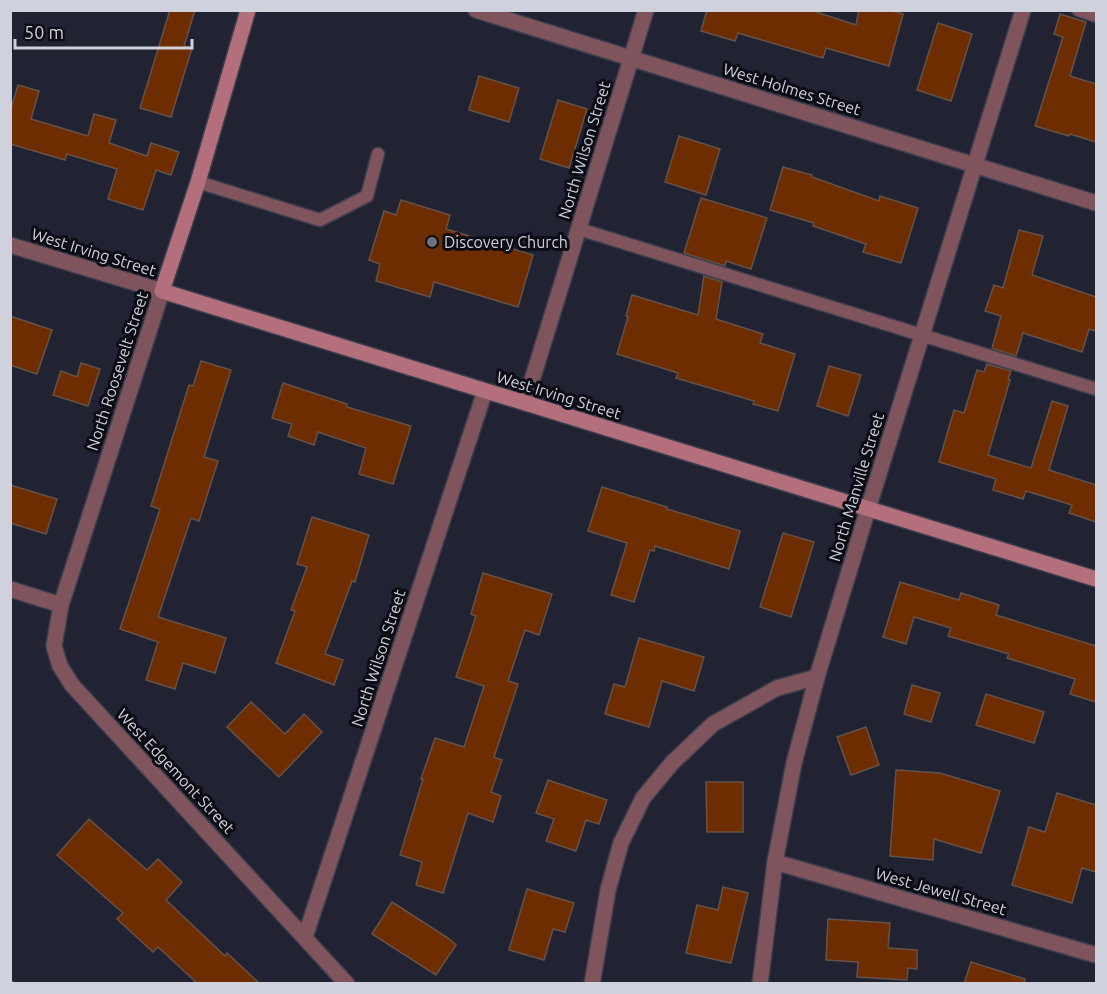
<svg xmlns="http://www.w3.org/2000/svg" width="1107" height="994" font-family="Ubuntu,sans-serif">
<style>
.building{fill:#6d2d00;stroke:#665248;stroke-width:1.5}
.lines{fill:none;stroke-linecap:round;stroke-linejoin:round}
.lane-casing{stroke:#3d3f4e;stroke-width:15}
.street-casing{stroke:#3d3f4e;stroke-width:18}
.secondary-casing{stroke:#3d3f4e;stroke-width:18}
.path{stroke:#6f717f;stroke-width:4;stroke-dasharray:4.5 3;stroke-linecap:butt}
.lane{stroke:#80545c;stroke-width:12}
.street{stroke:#80545c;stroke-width:15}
.secondary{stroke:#b36f7b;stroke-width:15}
.worship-dot{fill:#6b7280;stroke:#0c0d14;stroke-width:2}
.labels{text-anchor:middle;stroke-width:6;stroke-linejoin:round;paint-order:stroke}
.street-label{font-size:16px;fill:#cfd1dc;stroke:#0c0d14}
.poi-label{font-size:16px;fill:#cfd1dc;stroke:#0c0d14;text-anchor:start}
</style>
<rect width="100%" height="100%" fill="#212333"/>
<g class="building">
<path d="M170,10H195L184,46L192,48L171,117L140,108Z"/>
<path d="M707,10H810L856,25L859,10H889L903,14L889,66L826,48L823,58L738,33L735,41L701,31Z"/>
<path d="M1060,14L1086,22L1070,76L1096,84V142L1070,134L1069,136L1035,126L1063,37L1054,34Z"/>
<path d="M938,23L972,34L951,101L917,90Z"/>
<path d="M479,76L519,88L509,122L469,110Z"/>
<path d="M18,85L39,91L31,119L88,136L94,114L116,120L109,143L147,156L151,143L179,152L171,175L156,170L143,210L108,199L117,169L67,154L65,160L10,144V112Z"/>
<path d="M558,100L587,109L569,168L540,159Z"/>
<path d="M679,136L720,149L706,195L665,182Z"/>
<path d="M783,167L812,175V177L879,201L880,196L918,208L901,263L863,252L866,244L813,226L814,223L770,210Z"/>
<path d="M701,198L767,218L751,269L726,261L725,266L684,253Z"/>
<path d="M401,200L450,215L446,229L533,255L518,307L434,282L430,297L376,281L380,264L369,260L384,211L396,215Z"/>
<path d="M1019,230L1043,236L1032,275L1096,297V331L1089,329L1082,352L1023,333L1016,356L992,348L1001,316L985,311L994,285L1003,288Z"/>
<path d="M704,276L722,282L716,319L763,334L760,343L795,354L778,411L753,404L754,401L676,378L678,373L617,354L628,317L626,316L632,295L698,315Z"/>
<path d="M10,316L52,330L37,374L10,365Z"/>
<path d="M201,361L231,370L204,457L218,461L199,521L191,518L158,617L226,638L215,673L183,663L175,689L146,680L158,642L120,629L160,509L151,506L189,385L193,386Z"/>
<path d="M81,363L100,369L88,406L53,395L61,371L77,377Z"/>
<path d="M987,364L1011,371L1008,379L1010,380L988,455L1031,468L1052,401L1068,406L1049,470L1096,485V522L1069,513L1072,505L1026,491L1023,499L993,490L996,479L939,462L954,410L964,413L977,370L984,372Z"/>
<path d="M829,366L861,375L848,416L817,406Z"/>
<path d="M283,383L347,404V407L411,426L393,484L359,474L366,448L318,432L314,445L288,436L292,424L272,418Z"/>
<path d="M10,485L57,499L46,534L10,523Z"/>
<path d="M602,487L667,507V509L740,531L729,569L655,546L654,551L650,550L634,602L611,595L627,543L588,531Z"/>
<path d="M312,517L369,535L355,582L352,581L325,654L343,660L334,685L276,663L295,611L291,610L307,567L297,564Z"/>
<path d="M783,533L814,542L791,617L760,607Z"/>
<path d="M483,573L552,594L539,635L525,630L508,681L518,684L494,757L502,760L491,792L501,796L493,822L468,813L443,893L416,885L422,862L400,855L423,779H421L435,738L464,747L484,686L456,677L476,616L471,614Z"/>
<path d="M900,582L959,600L961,593L999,605L996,615L1096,646V702L1070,694L1075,679L1007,658L1009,654L948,636L951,628L914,617L906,644L883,637Z"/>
<path d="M639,638L704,657L694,691L662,681L649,727L605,714L614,684L625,687Z"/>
<path d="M912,685L940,693L931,722L904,714Z"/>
<path d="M986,694L1044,712L1034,743L976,725Z"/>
<path d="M251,702L285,734L304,714L322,732L279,777L227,727Z"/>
<path d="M866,727L879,765L851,775L837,737Z"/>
<path d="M896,770L940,773L1000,791L981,853L934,839L933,860L890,856Z"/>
<path d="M548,780L607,800L599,824L586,820L576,851L546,841L554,819L536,813Z"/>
<path d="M706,782H743V832H707Z"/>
<path d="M1057,793L1096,805V872L1082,868L1072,903L1012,885L1029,827L1045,832Z"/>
<path d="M89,819L147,870L158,859L182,882L166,900L225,956L227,953L260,984H198L158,947L153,952L117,919L123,913L57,855Z"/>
<path d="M723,887L748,893L731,963L686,953L697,905L718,910Z"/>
<path d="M527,889L574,903L565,932L553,929L544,960L509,950Z"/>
<path d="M392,902L448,938L456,945L436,975L372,934Z"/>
<path d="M828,919L890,923L888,948L917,950V969L908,968L907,980L857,977L858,962L826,960Z"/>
<path d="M971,962L1025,979L1024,984H964Z"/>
</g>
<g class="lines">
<defs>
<g id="lane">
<path d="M1078,10L1096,16"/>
<path d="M198,182L320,220L367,196L378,154"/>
<path d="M579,229L1096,389"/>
</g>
<g id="street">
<path d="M476,10L1096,203"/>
<path d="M10,245L162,291L61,605"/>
<path d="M525,403L646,10"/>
<path d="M10,589L61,605L54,646L60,666L72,685L347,984"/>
<path d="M775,862L1096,955"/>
<path d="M305,937L485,391"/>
<path d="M592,984L608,890L621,843L643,798L672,763L713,724L777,688L817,677"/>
<path d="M760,984L775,862L794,763L817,677L868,509L1023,10"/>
</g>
<path id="secondary" d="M248,10L198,182L162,291L1096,579"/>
</defs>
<use href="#lane" class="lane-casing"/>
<use href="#street" class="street-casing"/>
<use href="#secondary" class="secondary-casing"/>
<path class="path" d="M10,982L13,984"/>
<use href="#lane" class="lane"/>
<use href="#street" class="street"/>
<use href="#secondary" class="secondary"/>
</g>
<circle class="worship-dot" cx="432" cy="242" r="6"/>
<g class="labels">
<g class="street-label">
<text transform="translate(792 89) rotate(17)" y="6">West Holmes Street</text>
<text transform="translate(584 150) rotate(-73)" y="6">North Wilson Street</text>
<text transform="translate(94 252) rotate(17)" y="6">West Irving Street</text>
<text transform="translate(117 371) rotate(-72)" y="6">North Roosevelt Street</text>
<text transform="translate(559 395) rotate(17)" y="6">West Irving Street</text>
<text transform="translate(856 487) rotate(-73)" y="6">North Manville Street</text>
<text transform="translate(378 658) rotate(-72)" y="6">North Wilson Street</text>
<text transform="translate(176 771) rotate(47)" y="6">West Edgemont Street</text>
<text transform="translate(941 891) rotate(16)" y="6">West Jewell Street</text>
</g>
<g class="poi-label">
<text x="444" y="248">Discovery Church</text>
</g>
</g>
<rect width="1107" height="994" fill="none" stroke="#cfd1dc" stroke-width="24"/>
<path d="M15 39v9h177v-9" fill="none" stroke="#cfd1dc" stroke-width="3"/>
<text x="24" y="39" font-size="18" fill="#cfd1dc" stroke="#0c0d14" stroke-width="4.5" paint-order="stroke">50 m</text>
</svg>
